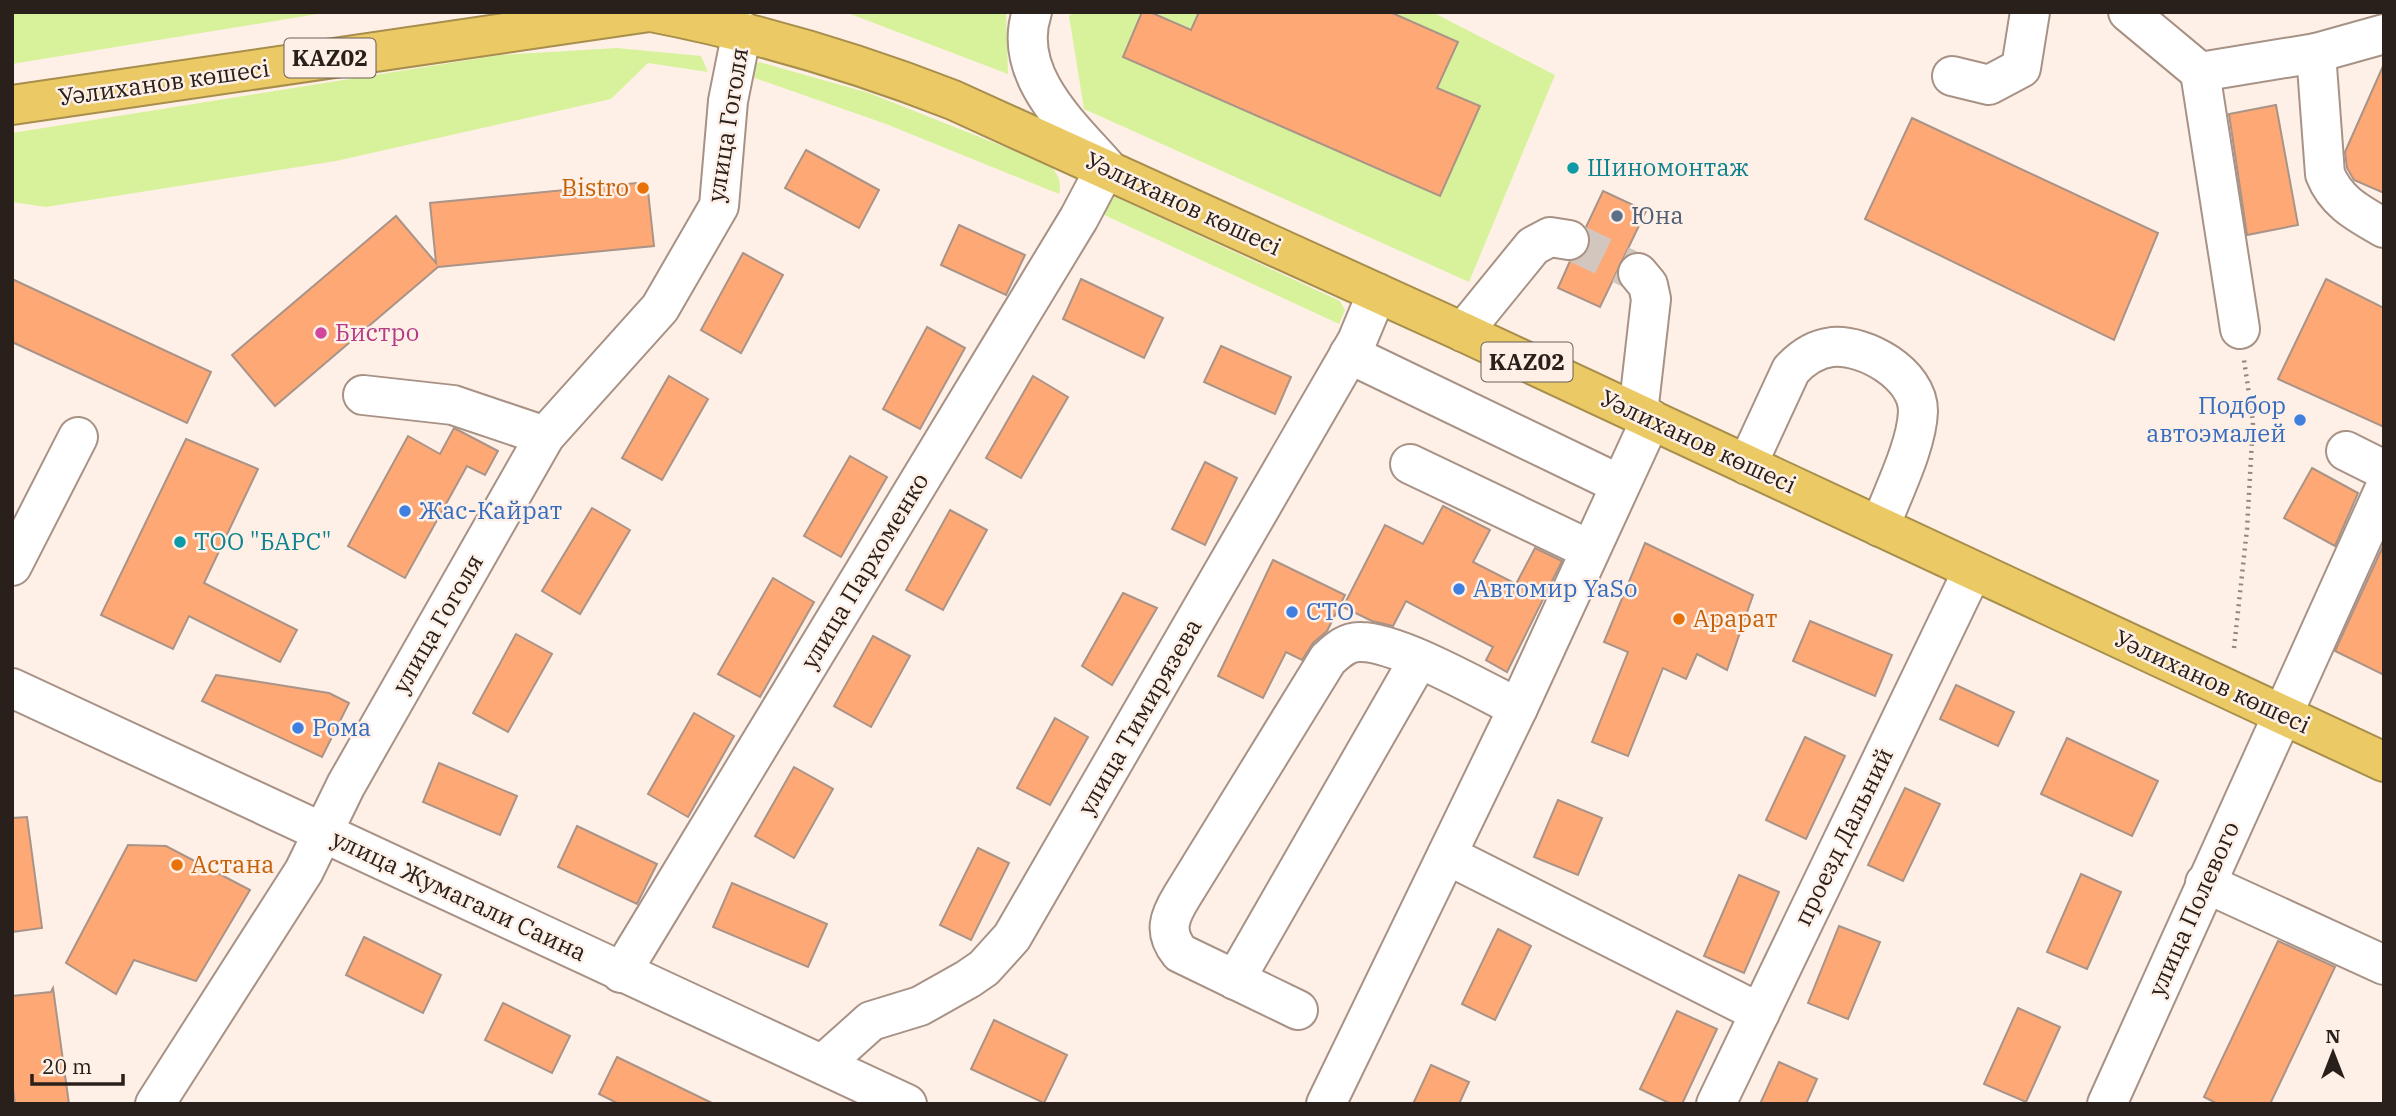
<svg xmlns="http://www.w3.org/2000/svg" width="2396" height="1116" font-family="'IBM Plex Serif',serif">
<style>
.green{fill:#d8f29c}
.building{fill:#fea875;stroke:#aa9387;stroke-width:2}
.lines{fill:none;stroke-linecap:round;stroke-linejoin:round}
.minor-tunnel{stroke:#d3c6be;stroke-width:38;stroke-dasharray:38 19;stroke-linecap:butt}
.minor-casing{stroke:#a89185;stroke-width:42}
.highway-casing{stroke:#a78e4c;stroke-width:42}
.path{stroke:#928780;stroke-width:4.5;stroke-dasharray:2 5;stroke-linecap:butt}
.minor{stroke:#fff;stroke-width:38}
.highway{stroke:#ebca66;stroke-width:38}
.culture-dot{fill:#0f9aa8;stroke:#fef0e7;stroke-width:2.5}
.food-dot{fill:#e8710a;stroke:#fef0e7;stroke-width:2.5}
.service-dot{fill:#5c6f8a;stroke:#fef0e7;stroke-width:2.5}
.hotel-dot{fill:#d1479c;stroke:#fef0e7;stroke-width:2.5}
.shop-dot{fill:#3f7fe0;stroke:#fef0e7;stroke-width:2.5}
.labels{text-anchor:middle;stroke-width:5;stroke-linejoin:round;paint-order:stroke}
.shield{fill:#fef0e7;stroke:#695e58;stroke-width:2}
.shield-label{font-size:23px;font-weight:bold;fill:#29201b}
.street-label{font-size:24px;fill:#29201b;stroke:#fef0e7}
.culture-label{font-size:24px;fill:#0d838f;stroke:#fef0e7;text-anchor:start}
.food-label{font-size:24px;fill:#c56008;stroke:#fef0e7;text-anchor:start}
.service-label{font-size:24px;fill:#4e5e75;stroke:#fef0e7;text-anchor:start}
.hotel-label{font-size:24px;fill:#b23c85;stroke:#fef0e7;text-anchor:start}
.shop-label{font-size:24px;fill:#366cbe;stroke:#fef0e7;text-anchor:start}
</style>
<rect width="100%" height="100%" fill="#fef0e7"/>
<g class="green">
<path d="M12,12H330L12,64Z"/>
<path d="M845,12H1006L1008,74Z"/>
<path d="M1074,12H1432L1555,75L1469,282L1084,109L1069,16Z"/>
<path d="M617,48L701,56L708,72L648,63L611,99L336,161L46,207L12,202V133L500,55Z"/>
<path d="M759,62L869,93L1050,165C1058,175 1062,181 1059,194L886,124L746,75L747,68Z"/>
<path d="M1109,194L1340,301L1345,310L1339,324L1100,213Z"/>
</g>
<g class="building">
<path d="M1142,12H1150L1191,30L1199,12H1390L1458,42L1437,88L1480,106L1440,196L1123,57Z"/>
<path d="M2384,64V193L2354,180L2347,168L2345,152Z"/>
<path d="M2276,105L2298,225L2247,235L2229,114Z"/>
<path d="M1912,118L2158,233L2114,340L1865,219Z"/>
<path d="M806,150L879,190L859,228L785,188Z"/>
<path d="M647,182L654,246L438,267L275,406L232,355L396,216L436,263L430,203Z"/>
<path d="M1603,191L1646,211L1600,307L1558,288L1570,261L1586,253L1591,243L1586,227Z"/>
<path d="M959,225L1025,255L1006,295L941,265Z"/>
<path d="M743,253L783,275L741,353L701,330Z"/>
<path d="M12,279L211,372L187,423L12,342Z"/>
<path d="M1081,279L1163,318L1144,358L1063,319Z"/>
<path d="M2326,279L2384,308V427L2278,379Z"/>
<path d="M927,327L965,348L920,429L883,409Z"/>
<path d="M1221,346L1291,377L1275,414L1204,382Z"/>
<path d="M669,376L708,399L662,480L622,458Z"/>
<path d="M1033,376L1068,397L1021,478L986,458Z"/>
<path d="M454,428L498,451L485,475L467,466L405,578L348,546L408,436L440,454Z"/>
<path d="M186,439L258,469L204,583L297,630L280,662L189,616L173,649L101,615Z"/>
<path d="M850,456L887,477L841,557L804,536Z"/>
<path d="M1205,462L1237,478L1205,545L1172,529Z"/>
<path d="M2312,468L2358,493L2335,546L2284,518Z"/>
<path d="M1443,506L1490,530L1473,562L1516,584L1535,548L1562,561L1507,672L1486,660L1493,647L1406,601L1393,626L1372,621L1343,607L1385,525L1423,544Z"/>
<path d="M592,508L630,530L580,614L542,591Z"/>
<path d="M950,510L987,530L943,610L906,590Z"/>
<path d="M1645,543L1753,595L1727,670L1697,654L1686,679L1663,668L1628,756L1592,742L1628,652L1604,642Z"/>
<path d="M2384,544V675L2335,651Z"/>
<path d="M1273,560L1345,595L1327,631L1313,643L1302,660L1286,652L1263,698L1218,676Z"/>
<path d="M773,578L814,602L760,697L718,674Z"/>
<path d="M1123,593L1157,608L1112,685L1082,666Z"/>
<path d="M1810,621L1892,655L1875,696L1793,661Z"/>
<path d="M516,634L552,654L508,732L473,713Z"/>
<path d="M873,636L910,656L871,727L834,706Z"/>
<path d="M216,675L329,693L349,703L322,757L202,701Z"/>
<path d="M1956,685L2014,712L1998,746L1940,719Z"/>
<path d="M694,713L734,736L688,817L648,794Z"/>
<path d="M1055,718L1088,737L1050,805L1017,788Z"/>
<path d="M1805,737L1845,756L1806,839L1766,820Z"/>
<path d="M2067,738L2158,781L2132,836L2041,794Z"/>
<path d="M439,763L517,796L500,835L423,802Z"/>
<path d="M794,767L833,789L794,858L755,836Z"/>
<path d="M1905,788L1940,804L1903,881L1868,865Z"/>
<path d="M1558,800L1602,818L1578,875L1534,857Z"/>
<path d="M27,817L42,928L12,932V818Z"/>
<path d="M577,826L657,864L637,904L558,867Z"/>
<path d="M128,845L166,846L250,890L196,981L134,960L116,994L66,963Z"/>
<path d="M978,848L1009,863L971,940L940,925Z"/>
<path d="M2081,874L2121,892L2087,969L2047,952Z"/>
<path d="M1739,875L1779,892L1744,973L1704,956Z"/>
<path d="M732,883L827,924L808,967L713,927Z"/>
<path d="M1839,926L1880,942L1848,1019L1808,1003Z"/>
<path d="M1498,929L1531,946L1495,1020L1462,1004Z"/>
<path d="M364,937L441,975L423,1013L346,975Z"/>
<path d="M2278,941L2335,967L2270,1104H2218L2204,1097Z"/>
<path d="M53,988L69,1104H15L12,1081V996L51,992Z"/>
<path d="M503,1003L570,1036L552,1073L485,1040Z"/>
<path d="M2018,1008L2060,1027L2026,1102L1984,1084Z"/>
<path d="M1677,1011L1717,1029L1682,1104H1671L1640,1089Z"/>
<path d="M994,1020L1067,1055L1044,1103L971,1069Z"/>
<path d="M617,1057L714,1104H619L599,1094Z"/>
<path d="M1779,1062L1817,1079L1806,1104H1760Z"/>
<path d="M1431,1065L1469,1082L1459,1104H1413Z"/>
</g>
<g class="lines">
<path class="minor-tunnel" d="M1569,240L1638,273"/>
<defs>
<g id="minor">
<path d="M2128,12L2200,72L2316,53L2384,34"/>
<path d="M2316,53L2325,174C2336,202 2358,213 2384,228"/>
<path d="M2200,72L2240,329"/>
<path d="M1952,76L1989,85L2021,68L2030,12"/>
<path d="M1638,273L1648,285L1651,299L1638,413"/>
<path d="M1463,332L1533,246L1550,237L1569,240"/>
<path d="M1349,354L1619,484"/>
<path d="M363,395L453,405L545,436"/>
<path d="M2346,451L2384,470"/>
<path d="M1410,464L1588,549"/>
<path d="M1747,465L1791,370C1802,358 1815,349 1832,347C1865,344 1918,374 1918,411C1917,446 1892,494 1880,527"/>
<path d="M12,566L78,437"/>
<path d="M12,688L907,1104"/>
<path d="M1447,855L1760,1013"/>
<path d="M2205,883L2384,965"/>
<path d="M621,973L1079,218L1106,167C1070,126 1011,74 1032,12"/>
<path d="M1235,980L1419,659"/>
<path d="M1298,1010L1180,953C1163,932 1169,917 1182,896L1328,659C1337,651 1347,641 1361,642C1398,642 1482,690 1518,708"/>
<path d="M823,1064L871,1021L920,1006L968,979L984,968L1012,937L1357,341L1377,293"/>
<path d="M155,1104L304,871L346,785L545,436L660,308L719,206L728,101L742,31"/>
<path d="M1326,1104L1518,708L1651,419"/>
<path d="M1716,1104L1972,572"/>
<path d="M2107,1104L2384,490"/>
</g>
<g id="highway">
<path d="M651,12C754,32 856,62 953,100L1463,332L2384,762"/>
<path d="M12,105L649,12"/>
</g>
</defs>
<use href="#minor" class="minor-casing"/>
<use href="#highway" class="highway-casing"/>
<path class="path" d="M2234,648L2247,529L2253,422L2244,360"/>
<use href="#minor" class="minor"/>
<use href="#highway" class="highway"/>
</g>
<g class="culture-dot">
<circle cx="1573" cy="168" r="7"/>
<circle cx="180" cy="542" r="7"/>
</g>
<g class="food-dot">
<circle cx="643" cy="188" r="7"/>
<circle cx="1679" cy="619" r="7"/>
<circle cx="177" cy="865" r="7"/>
</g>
<circle class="service-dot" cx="1617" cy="216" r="7"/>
<circle class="hotel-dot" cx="321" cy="333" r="7"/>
<g class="shop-dot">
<circle cx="2300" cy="420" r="7"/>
<circle cx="405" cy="511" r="7"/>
<circle cx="1459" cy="589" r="7"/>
<circle cx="1292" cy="612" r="7"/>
<circle cx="298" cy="728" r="7"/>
</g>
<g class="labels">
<g class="shield">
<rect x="284.5" y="38.5" width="91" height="39" rx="5"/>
<rect x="1481.5" y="342.5" width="91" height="39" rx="5"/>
</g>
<g class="shield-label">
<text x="330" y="66">KАZ02</text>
<text x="1527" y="370">KАZ02</text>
</g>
<g class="street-label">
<text transform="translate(164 83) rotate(-8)" y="8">Уәлиханов көшесі</text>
<text transform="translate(728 125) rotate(-81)" y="8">улица Гоголя</text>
<text transform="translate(1183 204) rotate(25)" y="8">Уәлиханов көшесі</text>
<text transform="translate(1698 442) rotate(25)" y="8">Уәлиханов көшесі</text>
<text transform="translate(865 571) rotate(-59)" y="8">улица Пархоменко</text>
<text transform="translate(438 624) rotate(-60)" y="8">улица Гоголя</text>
<text transform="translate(2212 682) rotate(25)" y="8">Уәлиханов көшесі</text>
<text transform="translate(1140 717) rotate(-60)" y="8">улица Тимирязева</text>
<text transform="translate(1844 837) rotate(-64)" y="8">проезд Дальний</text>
<text transform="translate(459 896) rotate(25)" y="8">улица Жумагали Саина</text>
<text transform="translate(2194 909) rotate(-66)" y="8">улица Полевого</text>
</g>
<g class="culture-label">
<text x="1587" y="176">Шиномонтаж</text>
<text x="194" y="550">ТОО "БАРС"</text>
</g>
<g class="food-label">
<text x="629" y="196" text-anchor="end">Bistro</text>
<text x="1693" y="627">Арарат</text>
<text x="191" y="873">Астана</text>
</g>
<g class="service-label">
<text x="1631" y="224">Юна</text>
</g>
<g class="hotel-label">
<text x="335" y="341">Бистро</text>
</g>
<g class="shop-label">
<text x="2286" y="414" text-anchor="end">Подбор<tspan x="2286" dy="28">автоэмалей</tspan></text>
<text x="419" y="519">Жас-Кайрат</text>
<text x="1473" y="597">Автомир YaSo</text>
<text x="1306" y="620">СТО</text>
<text x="312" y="736">Рома</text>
</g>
</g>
<rect width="2396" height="1116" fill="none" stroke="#29201b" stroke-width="28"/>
<g transform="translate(2333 1053)" stroke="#fef0e7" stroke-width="5" paint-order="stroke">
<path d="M0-5L12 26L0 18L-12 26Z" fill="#29201b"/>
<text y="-10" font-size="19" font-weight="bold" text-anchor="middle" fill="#29201b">N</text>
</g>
<path d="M32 1074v10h91v-10" fill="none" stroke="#29201b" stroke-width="3.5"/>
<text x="42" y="1074" font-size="21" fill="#29201b" stroke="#fef0e7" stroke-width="5" paint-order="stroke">20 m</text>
</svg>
